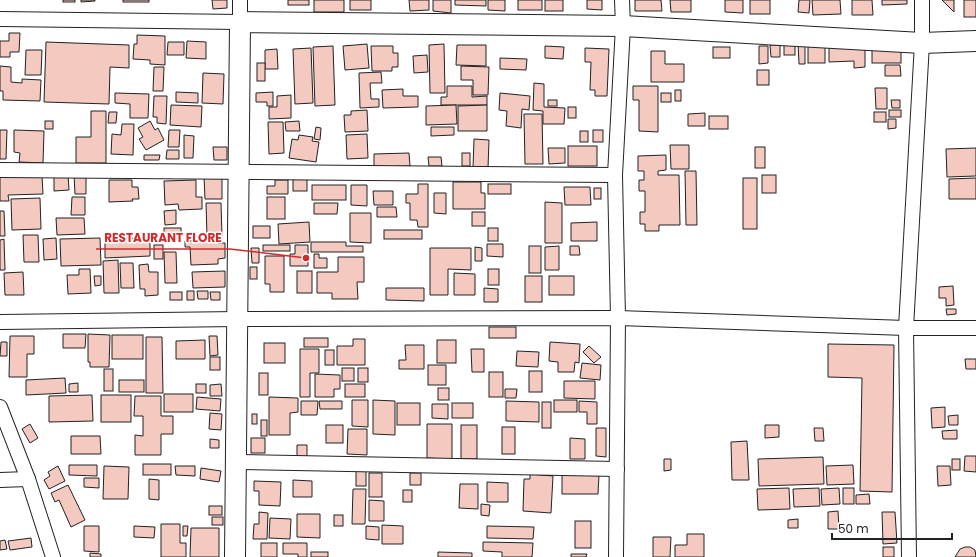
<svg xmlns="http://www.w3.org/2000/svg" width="976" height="557" font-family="Poppins,sans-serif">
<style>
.building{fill:#f3c9c0;stroke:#222}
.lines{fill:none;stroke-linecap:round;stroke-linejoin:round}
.street-casing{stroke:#222;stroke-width:16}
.secondary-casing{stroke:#222;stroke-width:22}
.street{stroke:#fff;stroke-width:14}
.secondary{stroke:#fff;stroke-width:20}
.leader{fill:none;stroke:#d62828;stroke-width:1.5}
.callout-dot{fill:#d62828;stroke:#fff;stroke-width:1.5}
.callout-label{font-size:12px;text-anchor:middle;font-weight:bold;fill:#d62828;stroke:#fff;stroke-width:3;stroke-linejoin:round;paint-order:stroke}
</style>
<rect width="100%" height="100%" fill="#fff"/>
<g class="building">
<rect x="63" y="0" width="12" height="2"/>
<path d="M81,0H95V1L81,2Z"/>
<rect x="123" y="0" width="26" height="2"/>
<path d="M212,0H227V8L213,9Z"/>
<rect x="288" y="0" width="21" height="5"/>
<rect x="314" y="0" width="30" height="12"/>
<rect x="350" y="0" width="21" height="10"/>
<path d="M409,0H429V10L410,11Z"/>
<path d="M433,0H451V13L433,11Z"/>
<path d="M455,0H486V6L455,5Z"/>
<path d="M488,0H505V11L488,10Z"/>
<rect x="518" y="0" width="24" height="10"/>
<rect x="545" y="0" width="18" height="11"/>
<path d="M587,0H602V10L587,9Z"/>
<path d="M635,0H661L662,11H635Z"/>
<path d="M670,0H691V12H671Z"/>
<path d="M725,0H743V13L725,12Z"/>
<rect x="750" y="0" width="20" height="14"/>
<path d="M799,0H810L809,13L798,12Z"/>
<path d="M812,0H840L841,14L813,15Z"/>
<path d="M852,0H872L873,15H852Z"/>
<path d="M882,0H907V4L882,5Z"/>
<path d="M942,0H954V12Z"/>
<rect x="964" y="0" width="12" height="17"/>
<path d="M9,33H20L19,52H10V57H0V41H9Z"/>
<path d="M137,35L165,36V65L150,64V60L133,59L134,44H137Z"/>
<path d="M187,41L206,42V59L186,58Z"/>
<path d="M46,42L129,45V68L110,67L109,104L44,102Z"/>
<path d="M168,42H184V55H167Z"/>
<rect x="784" y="42" width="11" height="13"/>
<path d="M798,43H805V64H799Z"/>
<path d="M367,44L369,68L345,70L343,46Z"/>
<path d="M444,44L445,93H430L429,45Z"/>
<path d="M457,45H486V66L456,65Z"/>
<path d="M770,45H780V57H771Z"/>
<rect x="808" y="45" width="17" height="18"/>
<rect x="872" y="45" width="29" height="18"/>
<path d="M333,46L335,105L315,106L313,47Z"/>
<path d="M371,46H393V53H398V67H392V71H372Z"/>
<path d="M545,46L564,47L563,59L545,58Z"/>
<path d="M759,46H768V63L759,64Z"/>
<path d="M829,46H865V67L854,68V61L829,62Z"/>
<rect x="713" y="47" width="17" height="11"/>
<path d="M311,48L313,103L295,104L293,49Z"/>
<path d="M585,48L609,49L607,96H595V90H590L591,62H585Z"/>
<path d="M277,49L278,69H265V50Z"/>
<path d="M26,50H42L41,75H25Z"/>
<path d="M651,51H665V64H684V82H651Z"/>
<path d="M427,55L428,72L414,73L413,56Z"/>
<path d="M500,58L527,59L526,70L500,69Z"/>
<rect x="257" y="63" width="8" height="18"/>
<path d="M885,65H900L901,76H885Z"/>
<path d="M0,66L11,67V82L22,83V79L41,80L40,101L3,100V91H0Z"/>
<path d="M461,66L489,67L488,95H473V80H461Z"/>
<path d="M154,67H164L163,91H153Z"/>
<rect x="757" y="70" width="12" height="15"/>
<path d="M381,72L382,83H370L371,99H379V107L360,108L359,73Z"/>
<path d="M203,73L224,74L223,104L202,103Z"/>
<path d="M534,83L544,84V107L565,108L564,124H543V111L533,110Z"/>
<path d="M447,86H472V97L487,96V105H441V97H447Z"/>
<path d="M633,86H658V132L639,131V100H633Z"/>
<path d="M875,88H887V109H876Z"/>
<path d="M403,89V96H418V107L383,108L382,90Z"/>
<rect x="675" y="90" width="6" height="11"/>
<path d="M176,92L198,93V103L176,102Z"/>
<path d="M273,92V106H267V102H256V93Z"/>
<path d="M115,93L149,94L148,118H130V104L115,103Z"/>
<path d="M500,93L530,96L529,110L522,109L521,128L506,126L507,111L499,110Z"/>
<rect x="661" y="93" width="10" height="9"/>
<path d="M291,95V118L269,119V107H277V96Z"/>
<path d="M154,96H167L166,124L157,123V117H153Z"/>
<rect x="548" y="100" width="9" height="6"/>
<path d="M891,100H900V108H892Z"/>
<path d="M171,105L202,106L201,127L170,125Z"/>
<path d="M456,105L457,124L426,125V106Z"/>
<path d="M487,105V131H458V106Z"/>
<rect x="568" y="107" width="8" height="11"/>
<path d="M367,110L368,131L345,132L344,115H351V111Z"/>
<rect x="889" y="110" width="12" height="7"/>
<path d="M91,111H106V163H76V137H91Z"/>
<path d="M109,112H117L116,123H108Z"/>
<rect x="874" y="112" width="12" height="10"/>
<path d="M705,113V126H688V114Z"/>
<path d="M524,114H542L543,164H525Z"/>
<rect x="709" y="116" width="19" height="13"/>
<path d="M888,119H896V128L888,129Z"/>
<rect x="45" y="121" width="8" height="8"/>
<path d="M150,121L155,130L158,128L164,140L146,150L139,139L143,137L138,128Z"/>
<path d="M299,121L300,131H286L285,122Z"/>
<path d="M268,122H283L284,153L269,154Z"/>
<path d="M122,124H134L133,155L111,154L112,134L121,135Z"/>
<path d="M316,127L321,128L320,140L314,139Z"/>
<path d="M431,127H454V135L431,136Z"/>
<path d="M0,130H7L6,159H0Z"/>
<path d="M14,130L44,131L43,163L19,162L20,153L14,152Z"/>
<path d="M169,130H180L179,147H168Z"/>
<rect x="593" y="130" width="10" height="12"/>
<rect x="580" y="131" width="8" height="11"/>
<path d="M367,134L368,158L347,159L346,135Z"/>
<path d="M184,135L194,136L193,158H184Z"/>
<path d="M299,135L313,137L312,141L319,142L316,162L289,158L292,139L298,140Z"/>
<path d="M474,139L489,140L488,168H473Z"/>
<path d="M670,145H689V169H671Z"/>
<rect x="568" y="146" width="29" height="20"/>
<path d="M213,147H227V160H214Z"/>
<rect x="755" y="147" width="10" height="21"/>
<path d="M548,148H565V163L549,164Z"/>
<path d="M976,148V176L947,177L946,149Z"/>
<path d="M167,150H179V159H166Z"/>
<path d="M409,153L410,166L374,167V154Z"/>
<rect x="462" y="153" width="8" height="13"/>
<path d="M144,155H160L159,160H144Z"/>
<path d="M666,155V170L658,171V175H679L680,225H659V231H645V224H640V212H645V191H639V180H644V171H638V156Z"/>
<path d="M428,157H441L442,166H429Z"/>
<path d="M685,171H696L697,225H686Z"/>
<path d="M54,175H68L69,190L54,191Z"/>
<path d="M74,175H86V194H75Z"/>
<rect x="762" y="175" width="14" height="18"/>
<path d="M42,176L43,194L8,195L9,201H0V177Z"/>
<path d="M204,177H222V199H205Z"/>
<rect x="293" y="178" width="14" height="13"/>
<rect x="743" y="178" width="14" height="51"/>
<path d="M976,178V199H949V179Z"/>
<path d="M109,180H132V187H138L139,199H132L133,201L109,202Z"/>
<path d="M196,180V197H202V209L179,210L178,204L165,205L164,181Z"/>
<path d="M275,180H288V194H267V186H275Z"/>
<path d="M453,182H481V193H485V209H453Z"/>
<path d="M418,184H428V227H418L417,220H410V203H406V194H418Z"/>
<rect x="488" y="184" width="23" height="10"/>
<rect x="312" y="185" width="34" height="15"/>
<path d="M351,185H367V206L351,205Z"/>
<path d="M564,187H590L591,205H565Z"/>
<rect x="594" y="188" width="7" height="11"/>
<path d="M373,191H393V205H374Z"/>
<path d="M434,193H446V214L434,213Z"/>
<path d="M72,197H85V215H71Z"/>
<rect x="267" y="197" width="18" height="22"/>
<path d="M40,198L41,229L12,230L11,199Z"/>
<path d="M545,202L562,203V243H545Z"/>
<path d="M206,203H221L222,236L207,237Z"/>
<path d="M314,203H338L337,214H314Z"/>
<path d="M377,207H396L397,217H377Z"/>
<path d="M176,210V224L165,225L164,211Z"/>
<path d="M0,211H4L5,236H0Z"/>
<rect x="472" y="212" width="13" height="14"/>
<path d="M350,213H371V243L350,242Z"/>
<path d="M56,218H84L85,234L57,235Z"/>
<path d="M309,222L310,242L279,244L278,224Z"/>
<path d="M597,222V241H571V223Z"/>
<rect x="253" y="226" width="17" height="12"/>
<rect x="164" y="228" width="17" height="10"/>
<rect x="488" y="228" width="10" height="13"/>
<rect x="384" y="230" width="38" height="9"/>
<path d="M23,235H38L39,262H24Z"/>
<path d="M56,238L57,259L44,260L43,239Z"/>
<path d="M100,238L101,265L61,266L60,239Z"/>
<path d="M150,238V256L105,258V239Z"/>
<path d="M4,239L5,270H0V240Z"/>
<path d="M217,240L218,243H225V258L218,259V264L191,265L190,247H185V241Z"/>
<path d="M311,242H346V246H363V252H311Z"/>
<path d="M487,244H503V257L487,256Z"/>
<rect x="154" y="245" width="9" height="14"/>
<rect x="263" y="245" width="27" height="6"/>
<path d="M295,245H308V266H290V254H295Z"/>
<rect x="529" y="246" width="12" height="27"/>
<path d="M559,246V270H545V247Z"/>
<path d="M570,246H579L580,255H570Z"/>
<path d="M475,247L482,248V261H475Z"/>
<path d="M251,248H259V263H252Z"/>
<path d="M430,248H471V270L448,269V295H430Z"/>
<path d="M164,252H176L177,283H165Z"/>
<path d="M314,254H319V258H327V268H314Z"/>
<path d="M265,256H284V292H270V284H265Z"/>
<path d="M338,257H364V282H357L358,299H332V293H317V272H338Z"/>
<path d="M118,260L119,293H104L103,261Z"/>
<path d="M120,263H133L134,288H121Z"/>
<path d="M148,264L149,272H158V295L145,296V289H140L139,265Z"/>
<rect x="250" y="267" width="7" height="12"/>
<path d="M79,269H90L91,293L68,294L67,275H79Z"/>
<rect x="488" y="269" width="11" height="16"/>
<path d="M225,271V287L193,288L192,272Z"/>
<rect x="297" y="271" width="15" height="22"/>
<path d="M23,272L24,295H5L4,273Z"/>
<path d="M454,273L475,274V295H454Z"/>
<path d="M94,276H101V285L95,286Z"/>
<rect x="525" y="276" width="17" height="26"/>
<rect x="549" y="276" width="25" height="19"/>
<path d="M953,286L954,305L946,306V298H939V287Z"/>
<path d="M386,288H424V301L386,300Z"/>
<path d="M484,288L498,289V302H484Z"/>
<rect x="187" y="291" width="7" height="9"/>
<path d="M197,291H208V299H198Z"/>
<rect x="170" y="292" width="12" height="8"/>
<path d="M210,292H220V300H211Z"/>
<path d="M946,309H956V314L947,315Z"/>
<rect x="489" y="327" width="27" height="11"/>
<path d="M63,334H86L85,348H63Z"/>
<path d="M88,334L110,335L109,367H90V362H88Z"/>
<rect x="112" y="335" width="31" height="24"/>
<path d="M10,336H34V354H27V377H9Z"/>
<path d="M209,336H217L218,355L210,356Z"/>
<path d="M146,337H162L163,393H146Z"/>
<rect x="304" y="338" width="24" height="9"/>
<path d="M353,339H365V365H337V346H353Z"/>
<path d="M205,340V359H176V341Z"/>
<rect x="437" y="340" width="19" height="23"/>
<path d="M1,342H7V356H0Z"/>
<path d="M550,342L580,344L579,363L575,362L574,372H558V362L549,361Z"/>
<rect x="264" y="343" width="21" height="20"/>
<path d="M828,344L894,345L892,492L860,491L862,378L828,377Z"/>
<path d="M405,345H424V369H399V360H406Z"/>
<path d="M589,346L601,357L594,363L583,352Z"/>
<path d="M300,349H319V373H310V397H300Z"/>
<path d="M471,349H484V372H472Z"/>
<rect x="325" y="350" width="9" height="15"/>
<path d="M517,351L539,352L538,367L516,366Z"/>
<rect x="210" y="357" width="10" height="13"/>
<path d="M965,359H976V369H966Z"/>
<path d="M582,363L601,365L600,380L580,378Z"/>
<rect x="428" y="365" width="18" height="20"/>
<rect x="342" y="368" width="12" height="13"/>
<rect x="358" y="368" width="10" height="14"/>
<rect x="104" y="369" width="9" height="22"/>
<rect x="529" y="371" width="13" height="21"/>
<rect x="489" y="372" width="14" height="25"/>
<rect x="259" y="373" width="9" height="22"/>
<path d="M315,374L340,375V389H334V397H315Z"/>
<path d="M65,378L66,393L26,395V380Z"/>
<rect x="119" y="380" width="25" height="12"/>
<path d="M564,381H595V399L564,398Z"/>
<path d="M78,383V392H69V384Z"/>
<rect x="196" y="384" width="10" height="9"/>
<path d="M221,384L222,396H210V385Z"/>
<rect x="345" y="384" width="20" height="13"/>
<rect x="438" y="388" width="11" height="12"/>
<path d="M505,389H517L516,398H505Z"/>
<rect x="164" y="394" width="29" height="18"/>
<path d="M92,395L93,421L49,422V396Z"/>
<rect x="101" y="395" width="30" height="27"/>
<path d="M135,396H161V416H173V434H161V455H135V435L143,436V416H134Z"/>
<path d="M197,397L221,399L220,411L196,409Z"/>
<path d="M269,397L298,398V412L290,413V435H269Z"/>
<path d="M352,400H368V427L352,426Z"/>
<path d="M373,400L395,401V435L373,434Z"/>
<rect x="554" y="400" width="23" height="12"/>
<path d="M301,401H318L317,415H301Z"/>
<path d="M319,401H342V409H320Z"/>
<path d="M506,401L539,402V422L506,421Z"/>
<path d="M579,401L597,402V424H587V412H579Z"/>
<rect x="542" y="402" width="9" height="26"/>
<rect x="397" y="403" width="23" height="22"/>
<rect x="452" y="403" width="21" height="15"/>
<path d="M432,404H448V419L432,418Z"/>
<path d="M945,407V427L932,428L931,408Z"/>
<path d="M210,413L222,414L221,430L209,429Z"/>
<rect x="252" y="414" width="5" height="10"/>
<path d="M958,415V425H949L948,416Z"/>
<rect x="261" y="420" width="6" height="16"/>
<path d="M30,424L38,438L30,443L22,429Z"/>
<path d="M427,424H452V459L427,458Z"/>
<rect x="326" y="425" width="17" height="18"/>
<rect x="461" y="425" width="16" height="34"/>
<path d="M765,425H779V437L765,438Z"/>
<rect x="502" y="427" width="13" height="27"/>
<path d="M596,428H606V457L596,456Z"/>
<path d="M814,428H823L824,441H815Z"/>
<path d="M348,429H367V455L347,454Z"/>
<path d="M957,430V439H943L942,431Z"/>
<path d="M71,436H100L101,454H71Z"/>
<rect x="251" y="438" width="14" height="15"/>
<path d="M570,438L585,439V459H570Z"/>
<path d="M210,439L219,440V448H210Z"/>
<path d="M747,441L749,480H732L731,442Z"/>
<path d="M297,445H307V457L297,456Z"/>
<path d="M965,456H976V472L964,471Z"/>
<path d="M823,457L824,484L759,486L758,459Z"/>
<path d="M664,459H671V470L664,471Z"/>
<rect x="952" y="459" width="8" height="11"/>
<rect x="143" y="464" width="28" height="11"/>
<path d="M69,465H97V476L69,475Z"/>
<path d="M853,465L854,484L827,485L826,466Z"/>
<path d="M58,466L65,481L49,489L44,480L50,476L48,472Z"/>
<path d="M104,466L129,467L128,499H103Z"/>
<path d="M175,466H195V476L176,475Z"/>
<path d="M937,466H950L951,485L938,486Z"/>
<path d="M201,468L221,471L219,482L200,479Z"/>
<rect x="356" y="471" width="10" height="15"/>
<rect x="369" y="473" width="13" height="24"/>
<rect x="410" y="473" width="11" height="12"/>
<path d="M530,474L553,476L551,513L523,511L524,479H530Z"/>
<path d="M562,474L599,475L598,494H562Z"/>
<path d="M84,478H99V488L84,487Z"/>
<path d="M149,479L159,480V500L149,499Z"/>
<path d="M293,480L312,481V497H293Z"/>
<path d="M254,481L281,482L280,506L259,505V491H254Z"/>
<path d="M487,482L508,483V502H487Z"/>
<path d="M460,484H478V509L459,508Z"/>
<path d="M68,485L85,520L71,527L59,500L55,502L51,493Z"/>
<path d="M789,488L790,509L758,510L757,489Z"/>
<path d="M819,488L820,506L794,507L793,489Z"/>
<path d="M839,488L840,504L822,505L821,489Z"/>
<rect x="843" y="488" width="11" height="16"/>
<path d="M353,489H366L365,524H352Z"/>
<rect x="403" y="490" width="9" height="12"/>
<path d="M869,494L870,504H856V495Z"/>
<path d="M369,500L384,501V521H369Z"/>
<path d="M481,504L490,505L489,516L481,515Z"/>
<rect x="209" y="506" width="13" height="9"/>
<path d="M838,511L839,529H828V512Z"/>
<path d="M259,512L268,513L267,539H253L254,524H259Z"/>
<path d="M882,512H895L897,543L883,544Z"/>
<path d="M297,514H320V538L297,537Z"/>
<rect x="334" y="515" width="9" height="11"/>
<rect x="212" y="517" width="11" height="8"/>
<path d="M270,518L291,519L290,539L269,538Z"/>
<path d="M798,519V528H788V520Z"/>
<rect x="575" y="521" width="16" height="27"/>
<path d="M161,524H180V543H186V557H161Z"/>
<path d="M382,525L403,526V544H382Z"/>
<path d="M84,526H99V552L84,551Z"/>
<path d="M134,526L155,527L154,538L134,537Z"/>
<path d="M183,526H188L187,536H183Z"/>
<path d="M366,526L379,527V540L366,539Z"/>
<path d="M487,526L534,527L533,539L487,538Z"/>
<path d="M191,528H219V557H190Z"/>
<path d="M687,534H704V557H675V545H687Z"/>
<path d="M653,537H671L670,557H653Z"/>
<path d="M31,538L32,547L10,550L8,541Z"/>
<path d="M5,540L7,549L0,550V541Z"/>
<path d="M483,542L533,543L532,557H502V552L483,551Z"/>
<rect x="261" y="543" width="16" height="14"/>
<path d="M283,543H307V557H298V554H283Z"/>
<rect x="883" y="547" width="11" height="10"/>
<path d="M965,547H970L975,550L976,557H955L960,549Z"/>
<rect x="311" y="552" width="17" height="5"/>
<path d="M438,552L472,553V557H438Z"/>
<path d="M90,553L101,554V557H90Z"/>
<path d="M571,554H587L586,557H571Z"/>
</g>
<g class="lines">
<defs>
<g id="street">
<path d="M0,19L240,22V0"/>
<path d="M0,170L615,175"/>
<path d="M0,322L238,319L618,318L906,328H976"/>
<path d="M0,407L28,479L53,557"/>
<path d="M237,462L617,469"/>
<path d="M0,480L28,479"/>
<path d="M616,557L618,318L615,175L623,26L622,0"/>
<path d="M909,557L906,328L922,43V0"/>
</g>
<path id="secondary" d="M235,557L240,22L623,26L922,43L976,41"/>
</defs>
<use href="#street" class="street-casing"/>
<use href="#secondary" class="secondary-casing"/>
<use href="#street" class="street"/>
<use href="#secondary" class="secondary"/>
</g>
<path class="leader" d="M306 258L230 249H96"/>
<circle class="callout-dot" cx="306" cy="258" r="4"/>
<g class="callout-label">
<text x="163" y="242">RESTAURANT FLORE</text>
</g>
<path d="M832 533v6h120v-6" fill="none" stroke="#222222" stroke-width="2"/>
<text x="838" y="533" font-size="12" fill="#222222" stroke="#ffffff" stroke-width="3" paint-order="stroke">50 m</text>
</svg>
